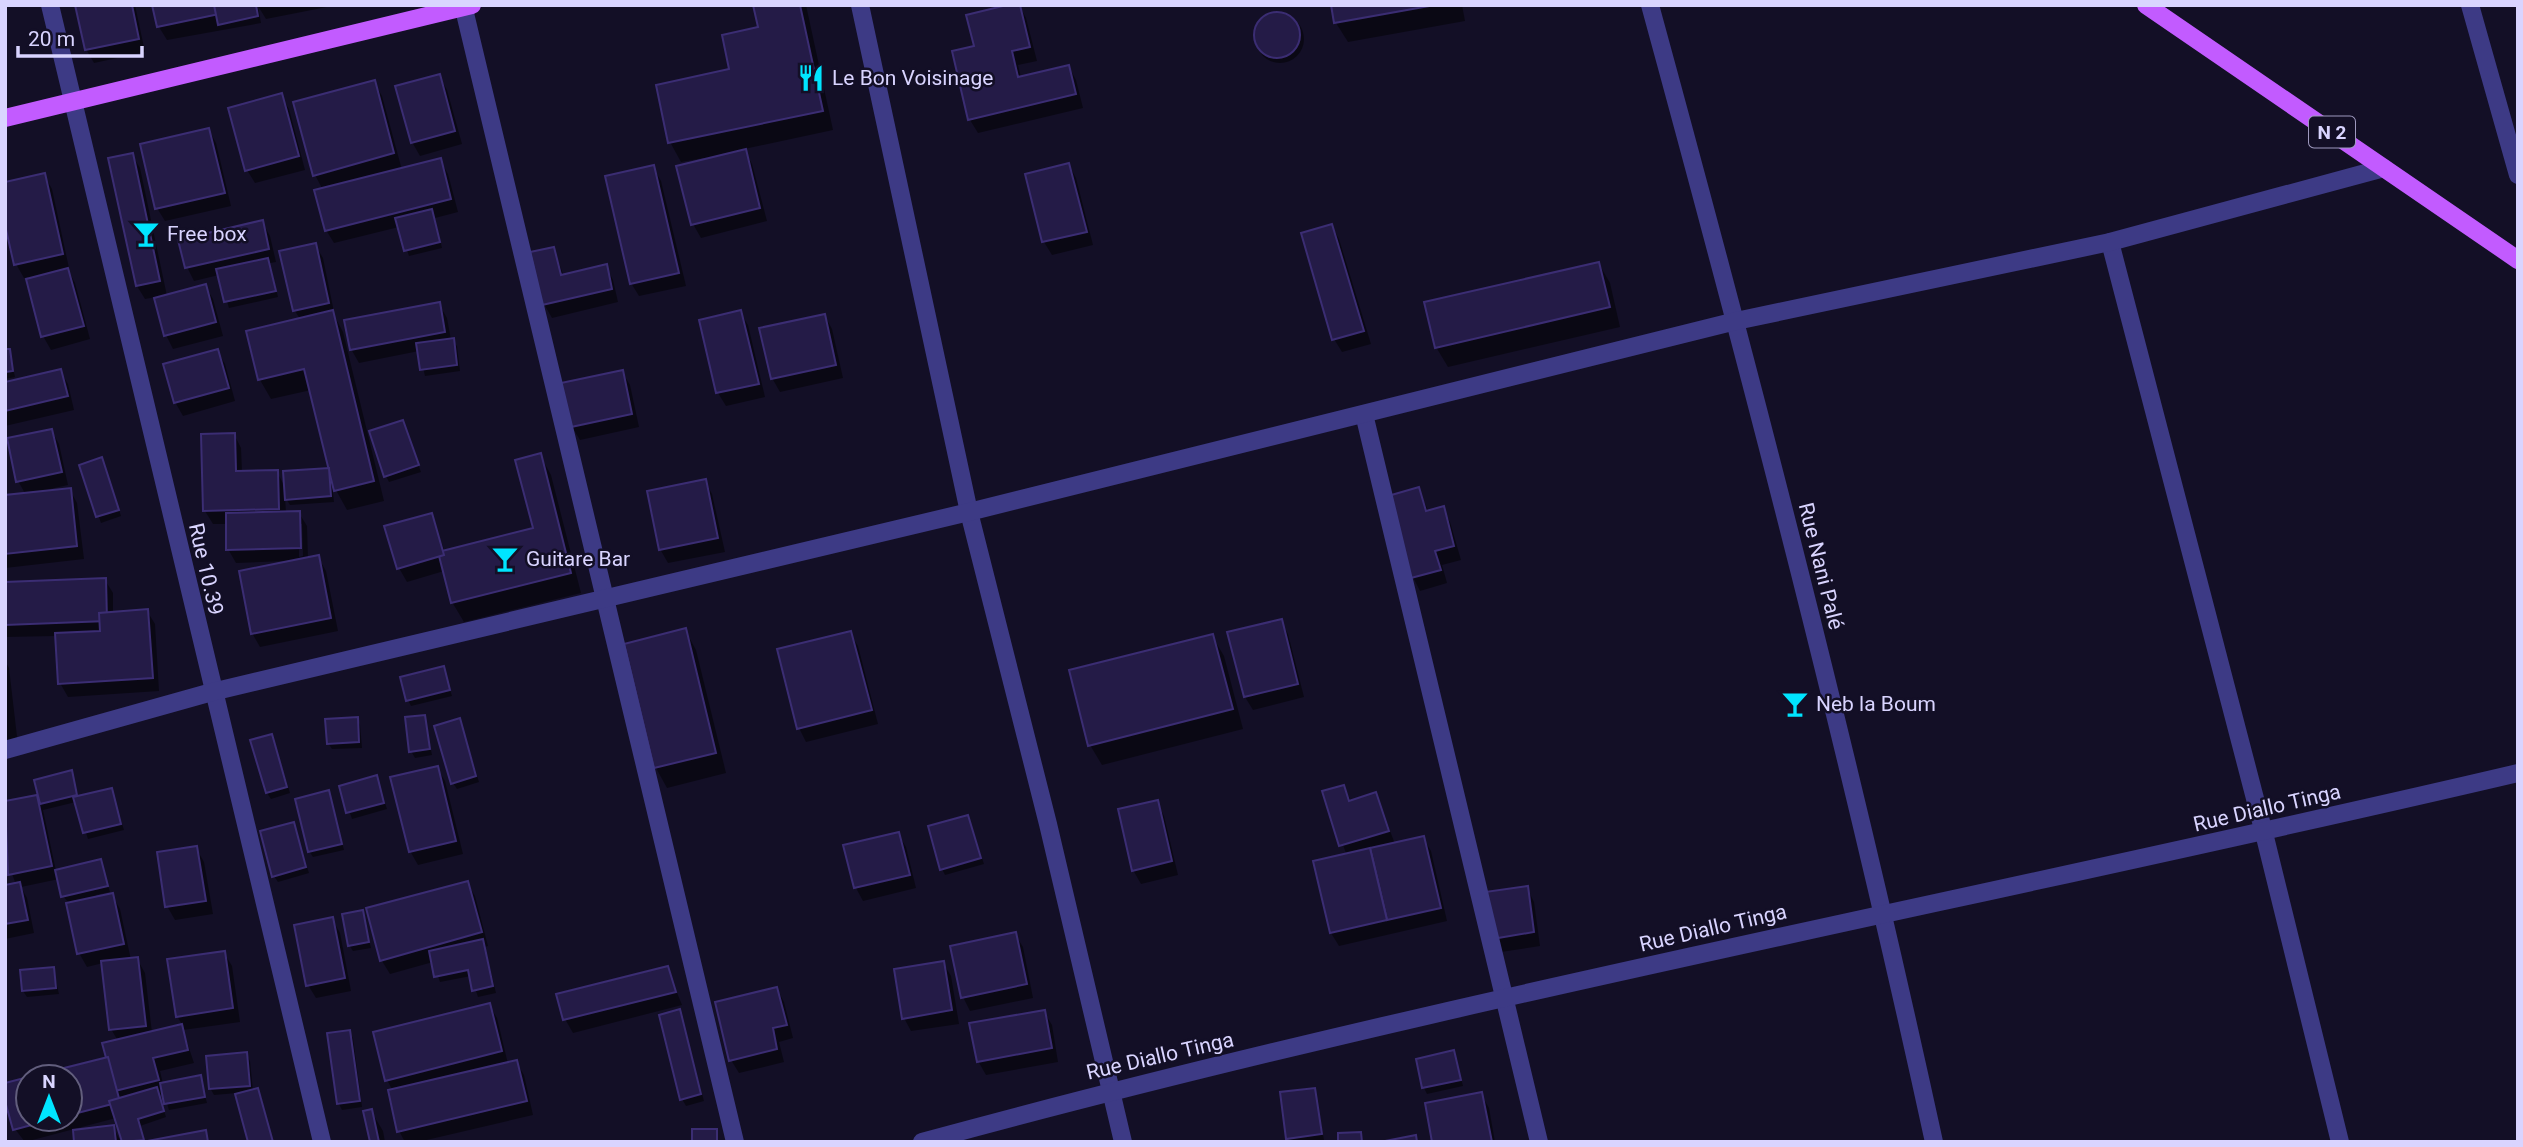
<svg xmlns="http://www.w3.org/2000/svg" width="2523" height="1147" font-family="Roboto,sans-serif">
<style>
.shadow{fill:#0007;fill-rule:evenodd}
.building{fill:#241b47;stroke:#3b2d73;stroke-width:2}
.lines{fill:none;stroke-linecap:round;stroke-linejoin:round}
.minor{stroke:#3d3a85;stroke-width:18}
.major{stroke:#c25bff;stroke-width:18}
.labels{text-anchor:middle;stroke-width:5;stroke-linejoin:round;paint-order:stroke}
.shield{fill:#130f26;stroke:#9e99be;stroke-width:2}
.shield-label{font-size:19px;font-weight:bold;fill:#d9d4ff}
.poi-label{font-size:21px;fill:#d9d4ff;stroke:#130f26;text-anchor:start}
.street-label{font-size:21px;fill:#d9d4ff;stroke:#130f26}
</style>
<rect width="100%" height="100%" fill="#130f26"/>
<g class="shadow">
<path d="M77,5H135L145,52L94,63L86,49Z"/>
<path d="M154,5H337L266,19L258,6L261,23L167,40L159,27Z"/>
<path d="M755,5H806L833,130L744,149L752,164L767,221L701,238L693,224L704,158L681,162L670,142L731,71L760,29Z"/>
<path d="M1019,5L1026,18L1037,61L1018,65L1021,78L1069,67L1076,80L1083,108L978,133L970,120L954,53L976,47Z"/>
<path d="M1333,5H1462L1465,21L1348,42L1336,23Z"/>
<circle cx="1280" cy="39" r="24"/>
<path d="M439,76L447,90L462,144L420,156L412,142Z"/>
<path d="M374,82L382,96L402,170L440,160L448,174L458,212L435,218L442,248L409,256L399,227L334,243L326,230L323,190L315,175Z"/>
<path d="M281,96L289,109L305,170L255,183L247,170Z"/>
<path d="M209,130L216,143L231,206L165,221L157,208Z"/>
<path d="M132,155L140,168L167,296L205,286L213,299L223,336L173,349L166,335L156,297L145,299L137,286L111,159Z"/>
<path d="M1069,165L1076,178L1093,245L1052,255L1044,242L1028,175Z"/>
<path d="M653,167L661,181L686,286L639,296L631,283Z"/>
<path d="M44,175L52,189L69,268H67L75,283L90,339L51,350L43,336L28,277L24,278L16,264Z"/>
<path d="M262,222L270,236L276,262L270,263L278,297L229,308L219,275L194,281L187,267Z"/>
<path d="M1332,226L1339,239L1371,344L1342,352L1334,339Z"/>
<path d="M315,245L323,258L335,317L343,332L384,501L347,510L332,483L334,502L290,505L285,497L286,513H299L307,526L308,559L318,557L326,571L338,631L260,647L252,633L287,561L236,563L228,549V524H213L205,511L234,434L241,448L242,472H277L285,487L331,469L311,390L271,399L260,380L248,332L300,319L295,311L281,253ZM299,524H302L303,556L299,557Z"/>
<path d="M553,249L564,276L606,266L613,280L618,302L552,318L544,304Z"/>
<path d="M1599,264L1610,283L1620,327L1448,367L1436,347Z"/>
<path d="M439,304L447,318L451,340L457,346L460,371L425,376L419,351L359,363L351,349Z"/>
<path d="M740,312L748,325L765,397L726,406L718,393L701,322Z"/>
<path d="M825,316L832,329L843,378L780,392L772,378Z"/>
<path d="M9,350L15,377L5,379V351Z"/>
<path d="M217,351L225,364L235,401L183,416L175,402Z"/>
<path d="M60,371L68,384L74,410L5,426V384Z"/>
<path d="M622,372L630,385L639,427L580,440L572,427Z"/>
<path d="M402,422L421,472L389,482L386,476Z"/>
<path d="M51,430L59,444L68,485L50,489L51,492L70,490L77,503L84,559L5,568V497L26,495L18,481Z"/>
<path d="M540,455L551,475L581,593L464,622L452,602L444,571L407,582L399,568L431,515L445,552L535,530Z"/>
<path d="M81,466H104L121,516L101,523Z"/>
<path d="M705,481L712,494L725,552L668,563L660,549Z"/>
<path d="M1418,489L1429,512L1443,508L1450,522L1461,560L1442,565L1447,583L1420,591L1413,577Z"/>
<path d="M105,580L113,593V613L147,611L155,624L159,691L68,697L60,683L57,636L5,637V584Z"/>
<path d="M1281,621L1288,634L1304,697L1253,710L1245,697L1229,633Z"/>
<path d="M685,630L696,650L726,773L667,788L656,768L626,645Z"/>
<path d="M850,633L858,646L878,724L806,742L799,728Z"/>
<path d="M1212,636L1224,656L1243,729L1102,765L1090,745Z"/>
<path d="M5,661L9,668L18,745L5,746Z"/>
<path d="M443,668L452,696L411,706L408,700Z"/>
<path d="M424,717L432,755L415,758L411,751Z"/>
<path d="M357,718L360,725L362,748L332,749L328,743Z"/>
<path d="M462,726L479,782L457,789L453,783Z"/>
<path d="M272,736L290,793L271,799L267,793Z"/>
<path d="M437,768L445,781L463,854L418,865L410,851Z"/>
<path d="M71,772L79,798L111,790L124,830L88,839L76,802L43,810L56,871L100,861L110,892L96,895L97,898L112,895L120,909L131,960L137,959L145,973L152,1033L183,1026L177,1016L224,953L232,966L240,1022L183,1030L194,1063L160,1071L163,1084L200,1077L207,1103L169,1110L164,1094L159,1095L166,1117L140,1126L145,1142H124L116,1118L25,1142L15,1129L28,1079V1119H70V1077H35L108,1058L118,1041L111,1029L103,963L87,967L79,953L68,902L63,896L59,879L21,887L27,898L34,933L5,939V887L16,885L5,853V803L36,797L42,806L36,781Z"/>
<path d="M376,777L387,809L352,819L341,787Z"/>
<path d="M1343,787L1352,802L1376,794L1395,844L1423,838L1431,851L1447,921L1339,946L1331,933L1347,856L1324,792Z"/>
<path d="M328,792L344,850L313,857L309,851Z"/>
<path d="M1157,802L1164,816L1178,875L1141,884L1133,870Z"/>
<path d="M968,817L984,864L945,875L942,869Z"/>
<path d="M293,824L309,873L278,882L274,876Z"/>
<path d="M898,834L906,847L916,888L863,901L856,888L845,846Z"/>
<path d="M196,848L204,862L213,914L175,920L167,906Z"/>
<path d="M467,883L475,896L488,946L485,947L496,993L478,997L471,976L440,982L433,962L390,974L382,961L368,910Z"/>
<path d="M1527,888L1534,902L1540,946L1501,952L1493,938Z"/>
<path d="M362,912L371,948L353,951L349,945Z"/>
<path d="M332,919L340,933L351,991L316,998L308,985Z"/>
<path d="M1015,934L1023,947L1033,998L970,1011L963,997Z"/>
<path d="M943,963L951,976L959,1024L911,1031L904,1018Z"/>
<path d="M667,968L682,1005L573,1033L565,1019Z"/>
<path d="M53,969L59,994L27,997L23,991Z"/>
<path d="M777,989L784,1002L793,1038L779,1042L784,1062L739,1073L731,1060Z"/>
<path d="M489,1005L497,1018L508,1064L516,1062L524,1075L533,1115L418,1142H405L399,1131L393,1091L387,1080Z"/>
<path d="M679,1011L704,1101L686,1106L682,1099Z"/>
<path d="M1044,1012L1052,1025L1058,1062L986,1075L978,1061Z"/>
<path d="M349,1032L353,1038L362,1107L342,1110L339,1104Z"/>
<path d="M1454,1052L1463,1086L1427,1094L1424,1088Z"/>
<path d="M246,1054L250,1061L253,1091L257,1090L261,1096L273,1142H250L237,1093L214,1095L210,1088Z"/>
<path d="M1315,1090L1324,1140L1290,1142L1288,1138Z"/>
<path d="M1481,1094L1489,1108L1495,1142H1434Z"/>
<path d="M371,1111L383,1131L385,1142H372Z"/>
<path d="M113,1127L121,1142H76Z"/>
</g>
<g class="building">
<path d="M75,5H132L139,39L85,50Z"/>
<path d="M152,5H222L224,13L157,27Z"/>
<path d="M214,5H256L258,16L218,25Z"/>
<path d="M753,5H800L823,111L668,143L656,85L729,69L722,35L758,27Z"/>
<path d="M1007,5H1020L1030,47L1012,51L1018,77L1069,65L1076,94L968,120L952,51L974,46L966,15Z"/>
<path d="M1331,5H1435L1334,23Z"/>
<circle cx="1277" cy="35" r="23"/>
<path d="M440,74L455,131L411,143L395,86Z"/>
<path d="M375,80L394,153L313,176L293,102Z"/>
<path d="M282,93L299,156L245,171L228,108Z"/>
<path d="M209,128L225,193L155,209L140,144Z"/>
<path d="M746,149L760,208L691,225L676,166Z"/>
<path d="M133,153L160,281L136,286L108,158Z"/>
<path d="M441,158L451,199L325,231L314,190Z"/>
<path d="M1069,163L1087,232L1042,242L1025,174Z"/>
<path d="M654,165L679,273L630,284L605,176Z"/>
<path d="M45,173L63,254L14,265L5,225V182Z"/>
<path d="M432,209L440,242L404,251L395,218Z"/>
<path d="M263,220L269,249L185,268L178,240Z"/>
<path d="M1332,224L1364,331L1332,340L1301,233Z"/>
<path d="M316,243L329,303L293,311L279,251Z"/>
<path d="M554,247L561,275L607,264L612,289L542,305L530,252Z"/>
<path d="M268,258L276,291L224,302L216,269Z"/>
<path d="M1599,262L1610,307L1435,348L1424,302Z"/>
<path d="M68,268L84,326L41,337L26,279Z"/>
<path d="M206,284L216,322L164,336L154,298Z"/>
<path d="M440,302L445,332L350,350L344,320Z"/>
<path d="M333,310L374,481L334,491L304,369L258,380L246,331Z"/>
<path d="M741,310L759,384L716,393L699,320Z"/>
<path d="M825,314L836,365L771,379L759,328Z"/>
<path d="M454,338L457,365L420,370L416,343Z"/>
<path d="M5,349H10L13,371L5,372Z"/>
<path d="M218,349L229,388L174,403L163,364Z"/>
<path d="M61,369L68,396L5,411V382Z"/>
<path d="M623,370L632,414L571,427L561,383Z"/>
<path d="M403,420L419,465L384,477L369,431Z"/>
<path d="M52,429L62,472L16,482L7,438Z"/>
<path d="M235,433L236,471L278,470L279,509L203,511L201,434Z"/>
<path d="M541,453L571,573L451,603L438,552L533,528L515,460Z"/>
<path d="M102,457L119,510L96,517L79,465Z"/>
<path d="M329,468L331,496L285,500L283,471Z"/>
<path d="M706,479L718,538L659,550L647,491Z"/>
<path d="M1419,487L1426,511L1444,506L1454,546L1435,551L1441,570L1411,578L1388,496Z"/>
<path d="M71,488L77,546L5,554V495Z"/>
<path d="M300,511L301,548L226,550V513Z"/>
<path d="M432,513L444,555L397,569L384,526Z"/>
<path d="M319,555L331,618L251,634L239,571Z"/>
<path d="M106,578L107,621L5,625V582Z"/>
<path d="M148,609L153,678L58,684L55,633L100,631L99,613Z"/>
<path d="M1282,619L1298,684L1244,697L1227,632Z"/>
<path d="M686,628L716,753L654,768L624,644Z"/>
<path d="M851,631L872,710L797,729L777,649Z"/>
<path d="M1213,634L1233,709L1088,746L1069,670Z"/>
<path d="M444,666L450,690L406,701L400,677Z"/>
<path d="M425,715L430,749L409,752L405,717Z"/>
<path d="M358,717L359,742L327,744L325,719Z"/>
<path d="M460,718L476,776L451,784L434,726Z"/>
<path d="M272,734L287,787L266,793L250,740Z"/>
<path d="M438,766L456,841L409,852L390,777Z"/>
<path d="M72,770L77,795L40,804L34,780Z"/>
<path d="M377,775L384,803L346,813L339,786Z"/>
<path d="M1344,785L1349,801L1376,792L1389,831L1339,846L1322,791Z"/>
<path d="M112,788L121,824L83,833L73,797Z"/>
<path d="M329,790L342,844L308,852L295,799Z"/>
<path d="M37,795L52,866L8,875L5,801Z"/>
<path d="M1158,800L1172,861L1132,871L1118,809Z"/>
<path d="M968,815L981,858L940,870L928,826Z"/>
<path d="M294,822L306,867L272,877L260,831Z"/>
<path d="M899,832L910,875L854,888L843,845Z"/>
<path d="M1424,836L1441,908L1387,920L1370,848Z"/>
<path d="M197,846L206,901L165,907L157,852Z"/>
<path d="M1370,848L1387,920L1330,933L1313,861Z"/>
<path d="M101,859L108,886L61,897L55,870Z"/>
<path d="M468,881L482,932L380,961L366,908Z"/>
<path d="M20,882L28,920L5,924V885Z"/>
<path d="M1528,886L1534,932L1492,939L1485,892Z"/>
<path d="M113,893L124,944L77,954L66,903Z"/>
<path d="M363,910L369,942L348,946L342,914Z"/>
<path d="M333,917L345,978L306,986L294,925Z"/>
<path d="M1016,932L1027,984L961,998L950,946Z"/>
<path d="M483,939L493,986L472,991L468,970L434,977L429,951Z"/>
<path d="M225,951L233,1008L176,1017L167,959Z"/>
<path d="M138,957L146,1026L109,1030L101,961Z"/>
<path d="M944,961L952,1010L902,1019L894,969Z"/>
<path d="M668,966L676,992L563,1020L556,994Z"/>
<path d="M54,967L56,988L22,991L20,970Z"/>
<path d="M777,987L787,1025L773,1028L777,1049L729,1061L715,1002Z"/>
<path d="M490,1003L502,1051L385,1081L373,1032Z"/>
<path d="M680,1009L701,1094L680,1100L659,1015Z"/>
<path d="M1045,1010L1052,1048L977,1062L969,1023Z"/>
<path d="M182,1024L188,1050L153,1058L159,1080L115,1091L102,1043Z"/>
<path d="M350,1030L360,1101L337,1104L327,1033Z"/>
<path d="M1454,1050L1461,1080L1422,1088L1416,1059Z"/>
<path d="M247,1052L250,1086L209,1089L206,1056Z"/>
<path d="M108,1057L120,1102L70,1115V1077H28Z"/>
<path d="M517,1060L527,1101L397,1132L388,1090Z"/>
<path d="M201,1075L205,1097L164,1104L160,1083Z"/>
<path d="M28,1077V1119H54L13,1130L5,1101V1083Z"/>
<path d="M157,1087L164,1111L138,1119L144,1140L122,1142L109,1101Z"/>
<path d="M258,1088L273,1142H248L235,1094Z"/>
<path d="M1315,1088L1322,1134L1286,1139L1280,1092Z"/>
<path d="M1482,1092L1492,1142H1432L1425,1103Z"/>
<path d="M372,1109L379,1142H370L363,1111Z"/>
<path d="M114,1125L116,1142H74L73,1130Z"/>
<rect x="692" y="1129" width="25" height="13"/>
<path d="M206,1130L208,1142H147V1141Z"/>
<path d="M1361,1132L1362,1142H1338V1133Z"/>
<path d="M1416,1135L1417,1142H1380Z"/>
</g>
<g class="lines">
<g class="minor">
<path d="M50,5L322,1142"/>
<path d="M463,5L735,1142"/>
<path d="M860,5L969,512L1048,824L1123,1142"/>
<path d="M1650,5C1753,382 1851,760 1934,1142"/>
<path d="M2470,5L2518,175"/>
<path d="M2110,242L2264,833L2340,1142"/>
<path d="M1364,414L1539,1142"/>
<path d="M5,750L212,692L969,512L1736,321L2110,242L2384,168"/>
<path d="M922,1142C1448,998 1986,898 2518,773"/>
</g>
<g class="major">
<path d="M2146,5L2518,260"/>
<path d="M5,118L472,5"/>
</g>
</g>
<defs>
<symbol id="restaurant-bare" viewBox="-9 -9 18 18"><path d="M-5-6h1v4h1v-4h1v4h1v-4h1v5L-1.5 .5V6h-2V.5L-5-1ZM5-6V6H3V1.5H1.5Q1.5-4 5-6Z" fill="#00e5ff" stroke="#130f26" stroke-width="2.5" paint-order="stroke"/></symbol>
<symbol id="bar-bare" viewBox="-9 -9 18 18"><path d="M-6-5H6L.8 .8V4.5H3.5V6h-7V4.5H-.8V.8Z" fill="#00e5ff" stroke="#130f26" stroke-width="2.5" paint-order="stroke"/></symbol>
</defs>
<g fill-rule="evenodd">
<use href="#restaurant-bare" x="792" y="59" width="38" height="38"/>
<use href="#bar-bare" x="127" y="215" width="38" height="38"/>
<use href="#bar-bare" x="486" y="540" width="38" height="38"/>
<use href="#bar-bare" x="1776" y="685" width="38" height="38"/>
</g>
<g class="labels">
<rect class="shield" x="2309" y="116.5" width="46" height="31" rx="5"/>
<g class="shield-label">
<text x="2332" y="139">N 2</text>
</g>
<g class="poi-label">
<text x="832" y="85">Le Bon Voisinage</text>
<text x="167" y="241">Free box</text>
<text x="526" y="566">Guitare Bar</text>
<text x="1816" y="711">Neb la Boum</text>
</g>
<g class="street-label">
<text transform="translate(1821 566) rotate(76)" y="7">Rue Nani Palé</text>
<text transform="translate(206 569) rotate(77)" y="7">Rue 10.39</text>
<text transform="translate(2267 808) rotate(-13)" y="7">Rue Diallo Tinga</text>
<text transform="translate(1713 928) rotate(-13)" y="7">Rue Diallo Tinga</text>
<text transform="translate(1160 1056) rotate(-13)" y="7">Rue Diallo Tinga</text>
</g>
</g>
<rect width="2523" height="1147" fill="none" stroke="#d9d4ff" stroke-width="14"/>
<g transform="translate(49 1098)"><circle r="33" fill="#130f26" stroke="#625e7d" stroke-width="2"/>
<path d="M0-5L12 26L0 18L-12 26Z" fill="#00e5ff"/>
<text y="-10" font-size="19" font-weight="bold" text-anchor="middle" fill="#d9d4ff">N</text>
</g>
<path d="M18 46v10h124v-10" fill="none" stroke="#d9d4ff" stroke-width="3.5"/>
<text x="28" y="46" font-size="21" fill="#d9d4ff" stroke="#130f26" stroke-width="5" paint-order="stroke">20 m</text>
</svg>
